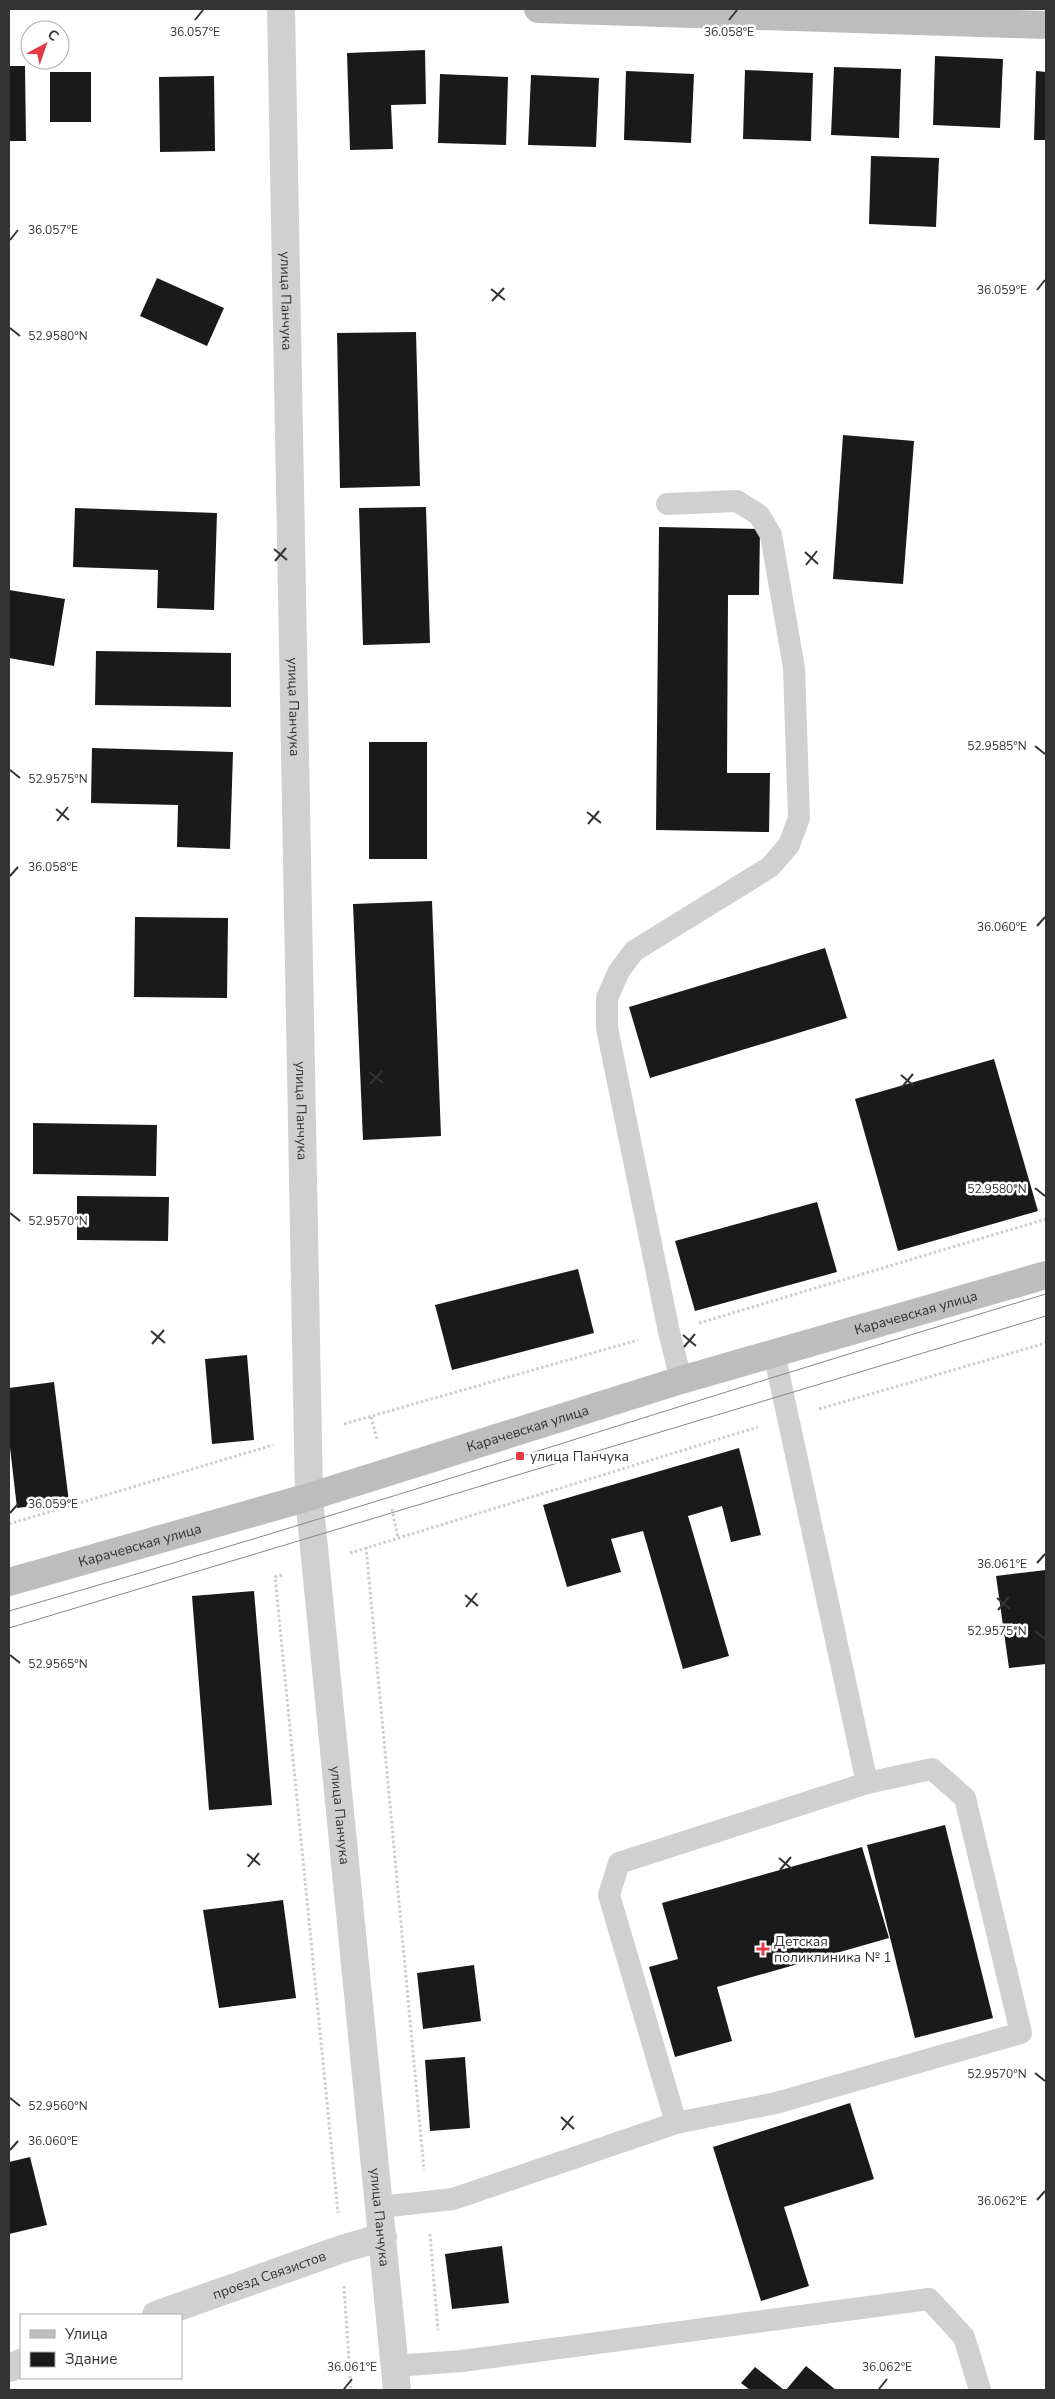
<svg xmlns="http://www.w3.org/2000/svg" width="1055" height="2399" font-family="'Nunito Sans',sans-serif">
<style>
.building{fill:#1a1a1a}
.lines{fill:none;stroke-linecap:round;stroke-linejoin:round}
.path{stroke:#cdcdcd;stroke-width:3;stroke-dasharray:2.5 2.5;stroke-linecap:butt}
.lane{stroke:#d0d0d0;stroke-width:22}
.street{stroke:#d0d0d0;stroke-width:28}
.secondary{stroke:#bdbdbd;stroke-width:28}
.tram{stroke:#888;stroke-width:1}
.ticks{fill:none;stroke:#333;stroke-width:2}
.poi-dot{fill:#e63946;stroke:#fff;stroke-width:2}
.labels{text-anchor:middle;stroke-width:5;stroke-linejoin:round;paint-order:stroke}
.street-label{font-size:14px;fill:#333;stroke:#fff}
.poi-label{font-size:14px;fill:#333;stroke:#fff;text-anchor:start}
.ticks-label{font-size:12px;text-anchor:middle;fill:#333;stroke:#fff;stroke-width:5;stroke-linejoin:round;paint-order:stroke}
</style>
<rect width="100%" height="100%" fill="#fff"/>
<g class="building">
<path d="M425,50L426,104L391,105L393,149L350,150L347,53Z"/>
<path d="M935,56L1003,59L1000,128L933,125Z"/>
<path d="M9,66H25L26,141H9Z"/>
<path d="M834,67L901,69L899,138L831,135Z"/>
<path d="M745,70L813,73L811,141L743,139Z"/>
<path d="M626,71L694,74L691,143L624,140Z"/>
<path d="M1036,71L1046,72V140H1034Z"/>
<rect x="50" y="72" width="41" height="50"/>
<path d="M440,74L508,77L506,145L438,143Z"/>
<path d="M531,75L599,78L596,147L528,145Z"/>
<path d="M214,76L215,151L160,152L159,77Z"/>
<path d="M871,156L939,158L936,227L869,224Z"/>
<path d="M157,278L224,308L207,346L140,316Z"/>
<path d="M416,332L420,486L340,488L337,333Z"/>
<path d="M843,435L914,441L903,584L833,579Z"/>
<path d="M426,507L430,643L363,645L359,508Z"/>
<path d="M75,508L217,513L214,610L157,608L158,570L73,567Z"/>
<path d="M659,527L760,529L759,595H728L727,773H770L769,832L656,830Z"/>
<path d="M9,590L65,599L54,666L9,658Z"/>
<path d="M96,651L231,653V707L95,705Z"/>
<rect x="369" y="742" width="58" height="117"/>
<path d="M92,748L233,752L230,849L177,847L178,805L91,803Z"/>
<path d="M432,901L441,1136L363,1140L353,904Z"/>
<path d="M135,917L228,918L227,998L134,997Z"/>
<path d="M825,948L847,1018L650,1078L629,1007Z"/>
<path d="M994,1059L1038,1211L898,1251L855,1099Z"/>
<path d="M33,1123L157,1125L156,1176L33,1174Z"/>
<path d="M77,1196L169,1197L168,1241L77,1240Z"/>
<path d="M817,1202L837,1272L695,1311L675,1241Z"/>
<path d="M578,1269L594,1333L452,1370L435,1305Z"/>
<path d="M247,1355L254,1440L212,1444L205,1359Z"/>
<path d="M54,1382L69,1502L17,1508L9,1439V1388Z"/>
<path d="M739,1448L761,1535L731,1542L722,1506L688,1516L729,1656L683,1669L643,1531L611,1539L621,1572L567,1587L543,1505Z"/>
<path d="M1046,1570V1664L1009,1668L996,1576Z"/>
<path d="M254,1591L272,1805L209,1810L192,1596Z"/>
<path d="M945,1825L993,2018L915,2038L867,1845Z"/>
<path d="M862,1847L889,1938L717,1987L732,2041L675,2057L649,1967L678,1959L662,1903Z"/>
<path d="M283,1900L296,1998L219,2008L203,1910Z"/>
<path d="M474,1965L481,2021L423,2029L417,1973Z"/>
<path d="M465,2057L470,2128L430,2131L425,2060Z"/>
<path d="M850,2103L874,2179L784,2207L809,2286L761,2301L713,2147Z"/>
<path d="M30,2157L47,2225L9,2234V2162Z"/>
<path d="M502,2246L509,2303L452,2309L445,2254Z"/>
<path d="M806,2366L836,2390H786Z"/>
<path d="M755,2367L784,2390H750L741,2383Z"/>
</g>
<g class="lines">
<g class="path">
<path d="M699,1323L1046,1219"/>
<path d="M819,1409L1046,1343"/>
<path d="M371,1417L377,1439"/>
<path d="M344,1424L638,1340"/>
<path d="M392,1509L398,1538"/>
<path d="M9,1524L273,1445"/>
<path d="M366,1547L424,2170"/>
<path d="M350,1553L758,1427"/>
<path d="M282,1575L275,1577L338,2213"/>
<path d="M430,2234L438,2330"/>
<path d="M344,2286L351,2390"/>
</g>
<g class="lane">
<path d="M667,504L737,501L759,515L771,535L794,668L799,818L789,845L770,867L634,951L619,971L607,998V1028L669,1332L681,1380"/>
<path d="M676,2123L609,1895L619,1863L867,1783"/>
<path d="M380,2207L453,2199L676,2123L776,2103L1021,2033L965,1798L932,1769L867,1783L774,1353"/>
<path d="M395,2366L462,2361L929,2299L964,2337L980,2390"/>
</g>
<g class="street">
<path id="s1" d="M281,9L309,1497L397,2390"/>
<path id="s2" d="M156,2315L342,2249L383,2237"/>
<path d="M9,2368L21,2363"/>
</g>
<g class="secondary">
<path d="M538,9L1046,25"/>
<path id="s3" d="M9,1582L309,1497L681,1380L1046,1275"/>
</g>
<g class="tram">
<path d="M9,1611C357,1512 700,1397 1046,1294"/>
<path d="M9,1628L1046,1316"/>
</g>
</g>
<path class="ticks" d="M195,20L203,10M729,20L737,10M10,240L18,230M491,289L505,300M1037,290L1045,280M492,301L504,288M10,328L20,336M274,549L287,560M805,552L818,564M275,561L286,548M806,565L817,551M1035,746L1045,754M10,770L20,778M56,809L69,820M587,812L601,823M57,821L68,807M588,824L599,811M10,876L18,867M1037,926L1045,917M369,1072L383,1083M901,1075L914,1086M370,1084L382,1071M902,1087L913,1074M1035,1188L1045,1196M10,1213L20,1221M151,1331L165,1343M683,1335L696,1346M152,1344L164,1330M684,1347L695,1334M10,1513L18,1504M1037,1563L1045,1554M465,1595L478,1606M997,1598L1010,1609M466,1607L477,1593M998,1610L1009,1597M1035,1631L1045,1639M10,1655L20,1663M247,1854L260,1865M779,1858L792,1869M248,1867L259,1853M780,1870L791,1857M1035,2073L1045,2081M10,2098L20,2106M561,2117L574,2129M562,2130L573,2116M10,2150L18,2141M1037,2200L1045,2191M344,2389L352,2379M879,2389L887,2379"/>
<g class="poi-dot">
<rect x="515" y="1451" width="10" height="10" rx="2.5"/>
<path d="M760.5 1941.5h5v5h5v5h-5v5h-5v-5h-5v-5h5z"/>
</g>
<g class="labels">
<g class="street-label">
<text dy="5" stroke="none"><textPath href="#s1" startOffset="292">улица Панчука</textPath></text>
<text dy="5" stroke="none"><textPath href="#s1" startOffset="698">улица Панчука</textPath></text>
<text dy="5" stroke="none"><textPath href="#s1" startOffset="1102">улица Панчука</textPath></text>
<text dy="5" stroke="none"><textPath href="#s3" startOffset="946">Карачевская улица</textPath></text>
<text dy="5" stroke="none"><textPath href="#s3" startOffset="541">Карачевская улица</textPath></text>
<text dy="5" stroke="none"><textPath href="#s3" startOffset="136">Карачевская улица</textPath></text>
<text dy="5" stroke="none"><textPath href="#s1" startOffset="1808">улица Панчука</textPath></text>
<text dy="5" stroke="none"><textPath href="#s1" startOffset="2212">улица Панчука</textPath></text>
<text dy="5" stroke="none"><textPath href="#s2" startOffset="120">проезд Связистов</textPath></text>
</g>
<g class="poi-label">
<text x="530" y="1461">улица Панчука</text>
<text x="774" y="1946">Детская<tspan x="774" dy="16">поликлиника № 1</tspan></text>
</g>
</g>
<g class="ticks-label">
<text x="195" y="36">36.057°E</text>
<text x="729" y="36">36.058°E</text>
<text x="53" y="234">36.057°E</text>
<text x="1002" y="294">36.059°E</text>
<text x="58" y="340">52.9580°N</text>
<text x="997" y="750">52.9585°N</text>
<text x="58" y="783">52.9575°N</text>
<text x="53" y="871">36.058°E</text>
<text x="1002" y="931">36.060°E</text>
<text x="997" y="1193">52.9580°N</text>
<text x="58" y="1225">52.9570°N</text>
<text x="53" y="1508">36.059°E</text>
<text x="1002" y="1568">36.061°E</text>
<text x="997" y="1635">52.9575°N</text>
<text x="58" y="1668">52.9565°N</text>
<text x="997" y="2078">52.9570°N</text>
<text x="58" y="2110">52.9560°N</text>
<text x="53" y="2145">36.060°E</text>
<text x="1002" y="2205">36.062°E</text>
<text x="352" y="2371">36.061°E</text>
<text x="887" y="2371">36.062°E</text>
</g>
<rect width="1055" height="2399" fill="none" stroke="#333333" stroke-width="20"/>
<rect x="20" y="2314" width="162" height="65" fill="#ffffff" stroke="#adadad"/>
<rect x="30" y="2330" width="25" height="8" fill="#bdbdbd" stroke="#adadad"/>
<text x="65" y="2339" font-size="15" fill="#333333">Улица</text>
<rect x="30" y="2352" width="25" height="15" fill="#1a1a1a" stroke="#adadad"/>
<text x="65" y="2364" font-size="15" fill="#333333">Здание</text>
<g transform="translate(45 45) rotate(40)"><circle r="24" fill="#ffffff" stroke="#adadad"/>
<path d="M0-4L9 19L0 12L-9 19Z" fill="#e63946"/>
<text y="-8" font-size="14" font-weight="bold" text-anchor="middle" fill="#333333">С</text>
</g>
</svg>
